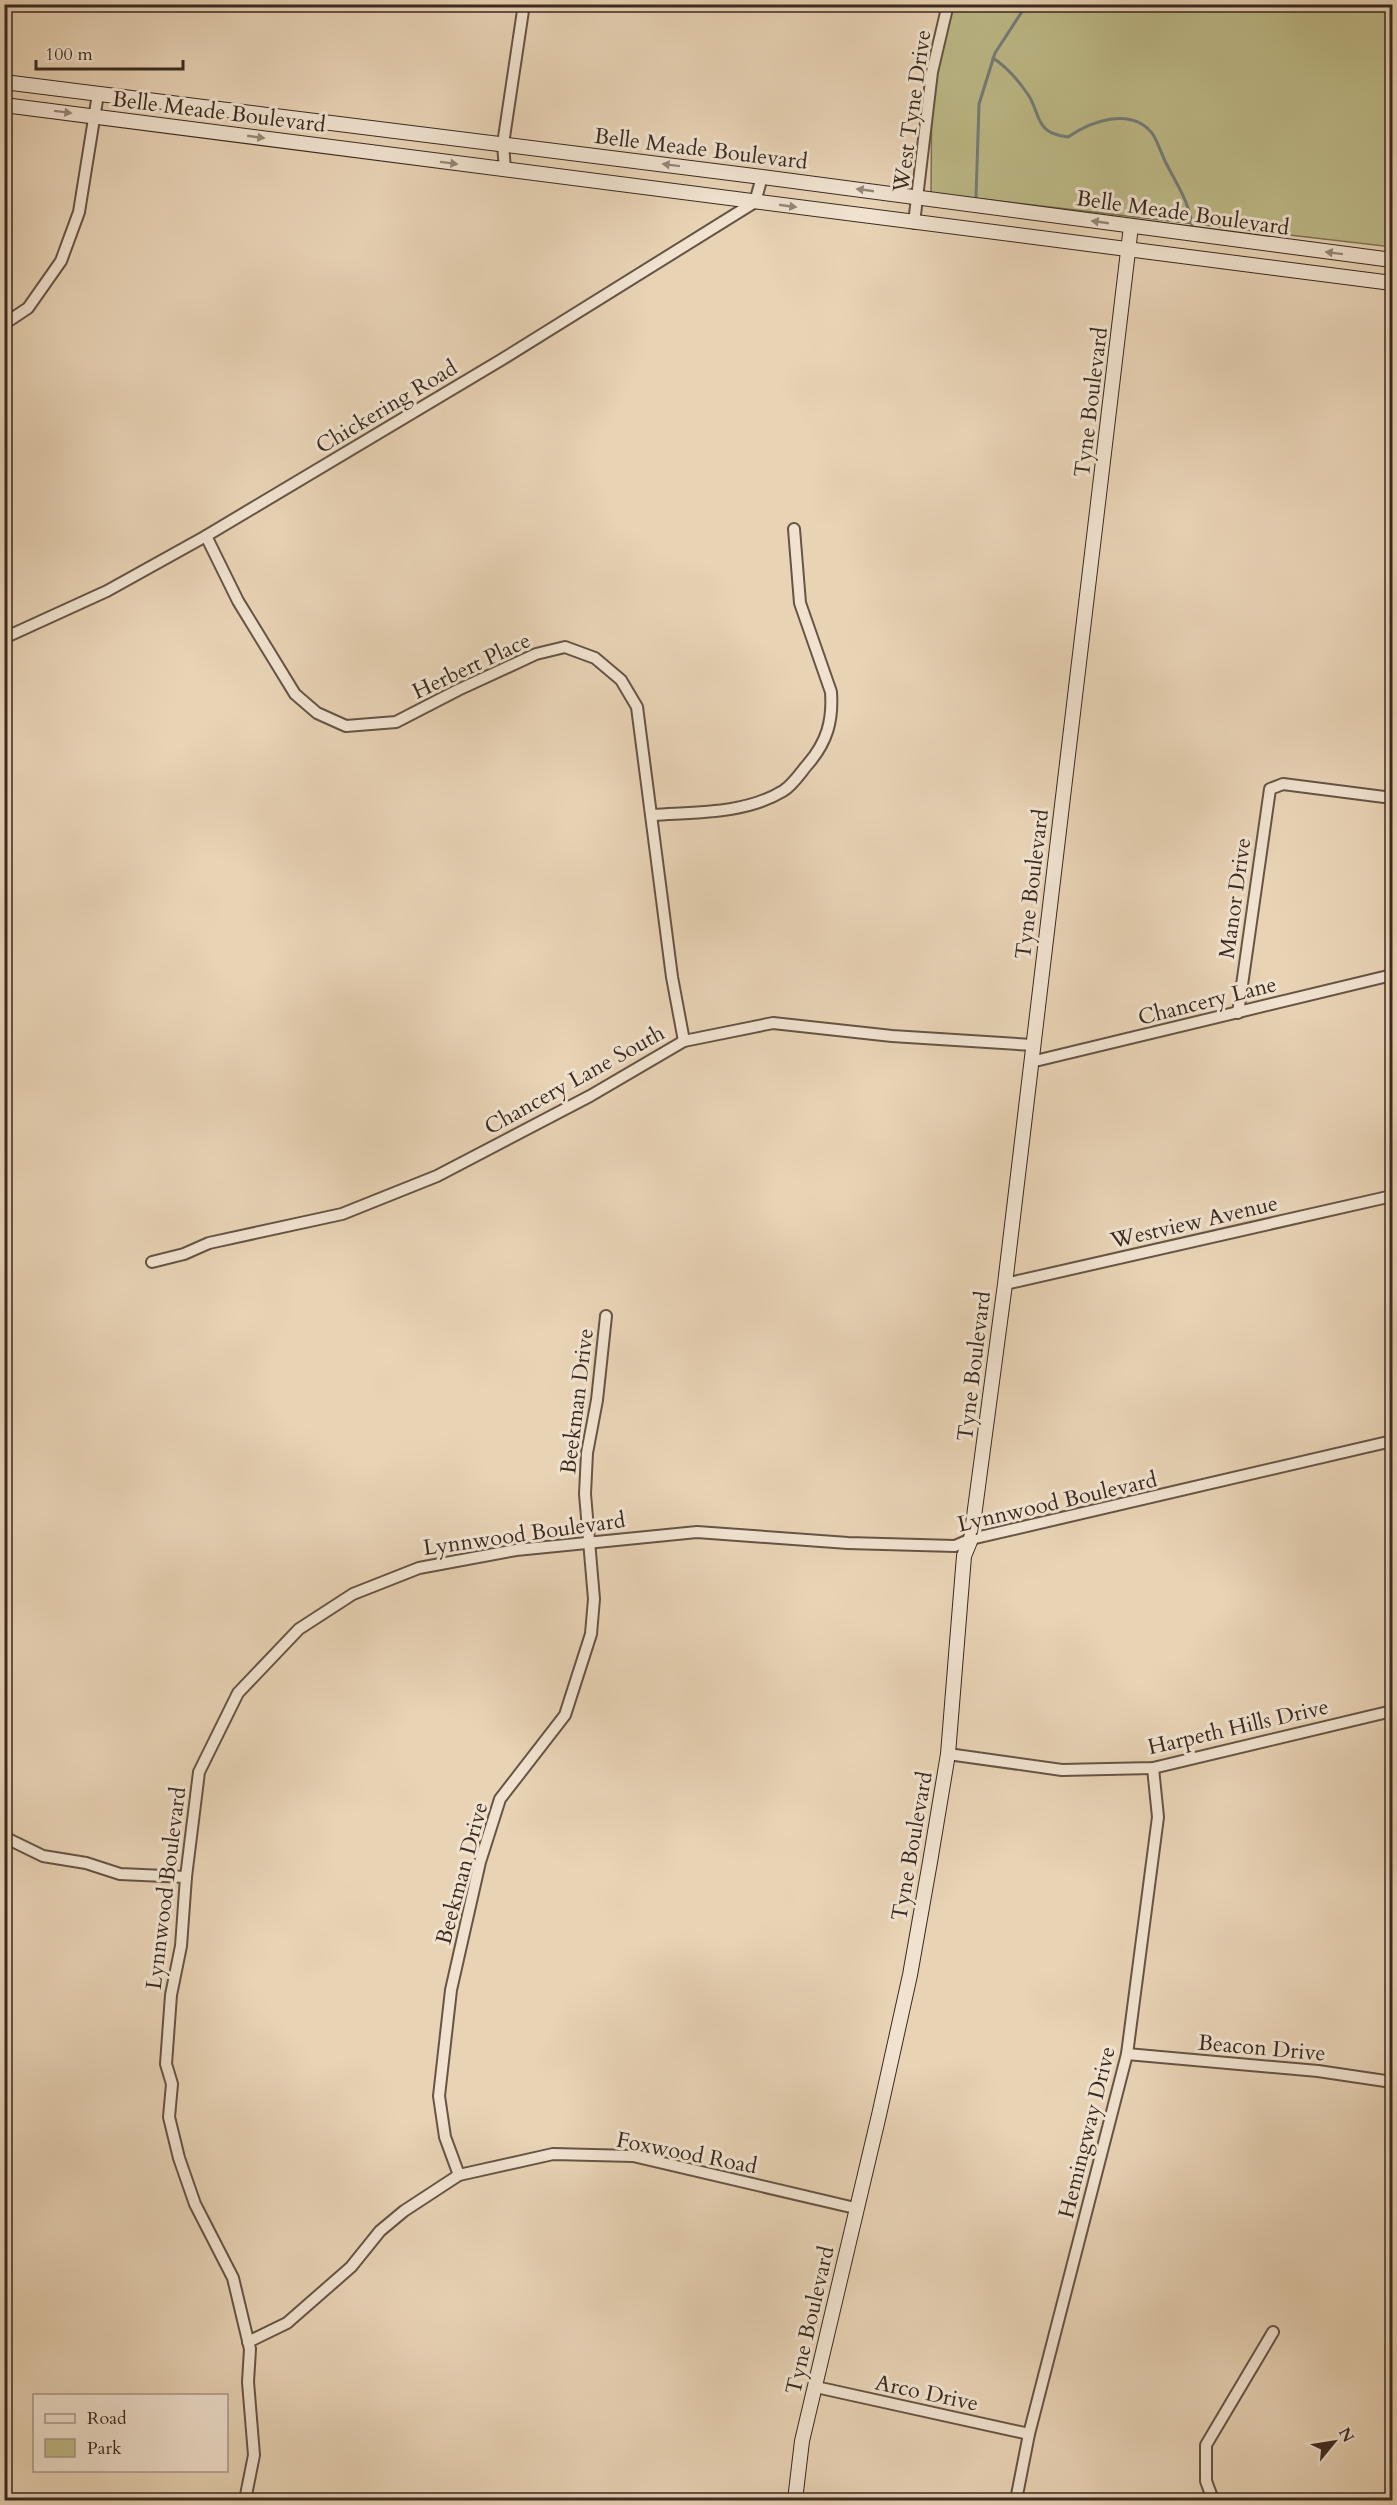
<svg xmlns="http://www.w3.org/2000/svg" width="1397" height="2505" font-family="Cardo,serif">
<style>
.green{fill:#bdba88;stroke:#7c7254;stroke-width:1.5}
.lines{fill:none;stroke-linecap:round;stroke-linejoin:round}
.stream{stroke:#747d7b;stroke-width:3}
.street-casing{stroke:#665445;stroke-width:14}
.secondary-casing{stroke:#3a2a20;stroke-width:16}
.street{stroke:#f0e2cf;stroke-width:10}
.secondary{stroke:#f0e2cf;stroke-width:14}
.oneway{fill:#958678}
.labels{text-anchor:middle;stroke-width:6;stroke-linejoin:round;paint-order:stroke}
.street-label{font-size:22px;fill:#3a2a20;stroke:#f0e2cf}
</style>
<rect width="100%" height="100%" fill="#e8d3b5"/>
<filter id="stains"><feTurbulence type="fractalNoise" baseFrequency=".00333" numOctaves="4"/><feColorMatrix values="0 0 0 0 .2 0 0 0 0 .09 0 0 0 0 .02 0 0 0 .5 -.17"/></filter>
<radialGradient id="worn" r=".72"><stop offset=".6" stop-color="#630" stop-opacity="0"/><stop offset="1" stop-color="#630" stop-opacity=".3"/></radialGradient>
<path class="green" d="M948,5H1392V247L931,193L932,72Z"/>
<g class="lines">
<g class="stream">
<path d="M993,58C1008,68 1019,81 1029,96C1041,116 1035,133 1068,137C1090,122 1130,106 1152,133C1158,142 1161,153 1166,163C1177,185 1189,201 1192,226"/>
<path d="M976,198L979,104L995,53L1027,4"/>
</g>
<defs>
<g id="street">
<path d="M505,170L503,144L524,4"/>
<path d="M914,223L932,72L948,4"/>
<path d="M4,324L28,308L61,261L79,212L98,94"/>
<path d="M206,536L238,601L295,694L317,713L346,726L396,722L458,690L536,654L565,647L595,658L621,680L637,707L672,977L684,1041"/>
<path d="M4,638L107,591L206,536L501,360L755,202L762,177"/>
<path d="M653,815C697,812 745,814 783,791C793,785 801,772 808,764C827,742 833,721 831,692L800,603L794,529"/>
<path d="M1238,1013L1270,789L1283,784L1392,798"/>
<path d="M1031,1062L1392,975"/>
<path d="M152,1262L184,1254L209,1243L342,1214L437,1176L590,1096L684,1041L773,1023L892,1036L1033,1045"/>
<path d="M1005,1284L1392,1196"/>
<path d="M948,1754L1062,1770L1153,1768L1392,1711"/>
<path d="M4,1837L43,1856L86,1863L120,1874L186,1877"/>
<path d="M1127,2054L1318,2071L1392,2082"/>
<path d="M459,2175L445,2137L439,2096L451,1990L480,1862L500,1799L565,1715L591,1634L594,1599L585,1494L587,1453L597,1400L606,1316"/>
<path d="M248,2342L287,2323L351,2267L380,2231L404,2211L459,2175L553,2154L633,2156L855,2208"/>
<path d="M816,2387L1029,2434"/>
<path d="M245,2500L254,2455L248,2382L250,2349L233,2278L195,2204L179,2158L169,2117L172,2084L166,2064L171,1995L181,1946L186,1877L199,1772L238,1693L299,1629L353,1594L419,1568L516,1550L697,1532L848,1543L955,1546L971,1539L1392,1441"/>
<path d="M1016,2500L1029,2434L1127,2054L1158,1817L1153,1768"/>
<path d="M1213,2500L1206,2481V2445L1273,2332"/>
</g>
<g id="secondary">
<path d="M4,82L762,177L1392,260"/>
<path d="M4,105L1392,283"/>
<path d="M795,2500L802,2441L879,2115L910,1975L930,1862L948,1754L964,1556L971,1539L1005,1284L1131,226"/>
</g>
</defs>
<use href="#street" class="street-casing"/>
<use href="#secondary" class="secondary-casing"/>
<use href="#street" class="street"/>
<use href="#secondary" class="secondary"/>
</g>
<defs><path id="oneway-solid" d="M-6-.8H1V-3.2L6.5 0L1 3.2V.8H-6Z" transform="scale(1.5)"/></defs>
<g class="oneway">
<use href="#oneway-solid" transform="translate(63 112) rotate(7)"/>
<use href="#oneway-solid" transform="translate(256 137) rotate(8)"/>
<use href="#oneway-solid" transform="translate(449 163) rotate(7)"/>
<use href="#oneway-solid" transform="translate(671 165) rotate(-173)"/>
<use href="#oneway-solid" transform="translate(865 190) rotate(-172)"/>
<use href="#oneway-solid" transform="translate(788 206) rotate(8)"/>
<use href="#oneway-solid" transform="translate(1100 222) rotate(-172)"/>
<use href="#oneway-solid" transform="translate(1334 253) rotate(-173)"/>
</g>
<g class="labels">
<g class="street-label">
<text transform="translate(219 111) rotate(7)" y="8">Belle Meade Boulevard</text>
<text transform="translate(911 111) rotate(-82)" y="8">West Tyne Drive</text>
<text transform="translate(701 148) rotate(7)" y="8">Belle Meade Boulevard</text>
<text transform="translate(1183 212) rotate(8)" y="8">Belle Meade Boulevard</text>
<text transform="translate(1090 402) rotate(-83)" y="8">Tyne Boulevard</text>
<text transform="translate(386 406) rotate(-31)" y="8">Chickering Road</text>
<text transform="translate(471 665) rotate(-25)" y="8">Herbert Place</text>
<text transform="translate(1031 884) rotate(-83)" y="8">Tyne Boulevard</text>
<text transform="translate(1234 898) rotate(-82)" y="8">Manor Drive</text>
<text transform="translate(1207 1000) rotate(-14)" y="8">Chancery Lane</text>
<text transform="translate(574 1079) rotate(-29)" y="8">Chancery Lane South</text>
<text transform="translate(1194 1221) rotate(-13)" y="8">Westview Avenue</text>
<text transform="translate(973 1366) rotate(-83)" y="8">Tyne Boulevard</text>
<text transform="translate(576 1401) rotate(-83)" y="8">Beekman Drive</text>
<text transform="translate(1057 1501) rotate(-13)" y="8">Lynnwood Boulevard</text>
<text transform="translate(524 1533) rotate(-8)" y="8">Lynnwood Boulevard</text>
<text transform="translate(1238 1726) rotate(-13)" y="8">Harpeth Hills Drive</text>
<text transform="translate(911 1846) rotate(-80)" y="8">Tyne Boulevard</text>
<text transform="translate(461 1873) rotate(-75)" y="8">Beekman Drive</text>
<text transform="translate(165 1888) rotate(-83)" y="8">Lynnwood Boulevard</text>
<text transform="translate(1262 2047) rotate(5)" y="8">Beacon Drive</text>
<text transform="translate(1086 2132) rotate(-76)" y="8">Hemingway Drive</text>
<text transform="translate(687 2152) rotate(11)" y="8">Foxwood Road</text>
<text transform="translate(809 2320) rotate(-77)" y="8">Tyne Boulevard</text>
<text transform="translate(927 2392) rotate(12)" y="8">Arco Drive</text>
</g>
</g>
<rect width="1397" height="2505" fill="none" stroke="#e8d3b5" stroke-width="24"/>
<rect x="6" y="6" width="1385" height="2493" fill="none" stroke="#3a2a20" stroke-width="3"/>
<rect x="12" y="12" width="1373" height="2481" fill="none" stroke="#3a2a20" stroke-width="1.5"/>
<rect x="33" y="2394" width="195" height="78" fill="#f0e2cf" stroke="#a79889" stroke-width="1.5"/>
<rect x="45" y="2414" width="30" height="9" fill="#f0e2cf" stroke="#a79889" stroke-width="1.5"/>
<text x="87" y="2424" font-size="18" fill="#3a2a20">Road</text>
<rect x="45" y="2439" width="30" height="18" fill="#bdba88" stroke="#a79889" stroke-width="1.5"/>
<text x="87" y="2454" font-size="18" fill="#3a2a20">Park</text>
<g transform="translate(1334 2442) rotate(60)" stroke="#f0e2cf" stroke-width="4.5" paint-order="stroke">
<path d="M0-4.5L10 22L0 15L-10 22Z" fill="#3a2a20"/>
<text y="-9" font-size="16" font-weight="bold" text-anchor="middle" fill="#3a2a20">N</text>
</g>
<path d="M36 60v9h147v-9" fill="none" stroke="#3a2a20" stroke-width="3"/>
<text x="45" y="60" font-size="18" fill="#3a2a20" stroke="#f0e2cf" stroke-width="4.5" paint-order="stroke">100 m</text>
<rect width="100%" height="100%" filter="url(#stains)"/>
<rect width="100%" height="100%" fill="url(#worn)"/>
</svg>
